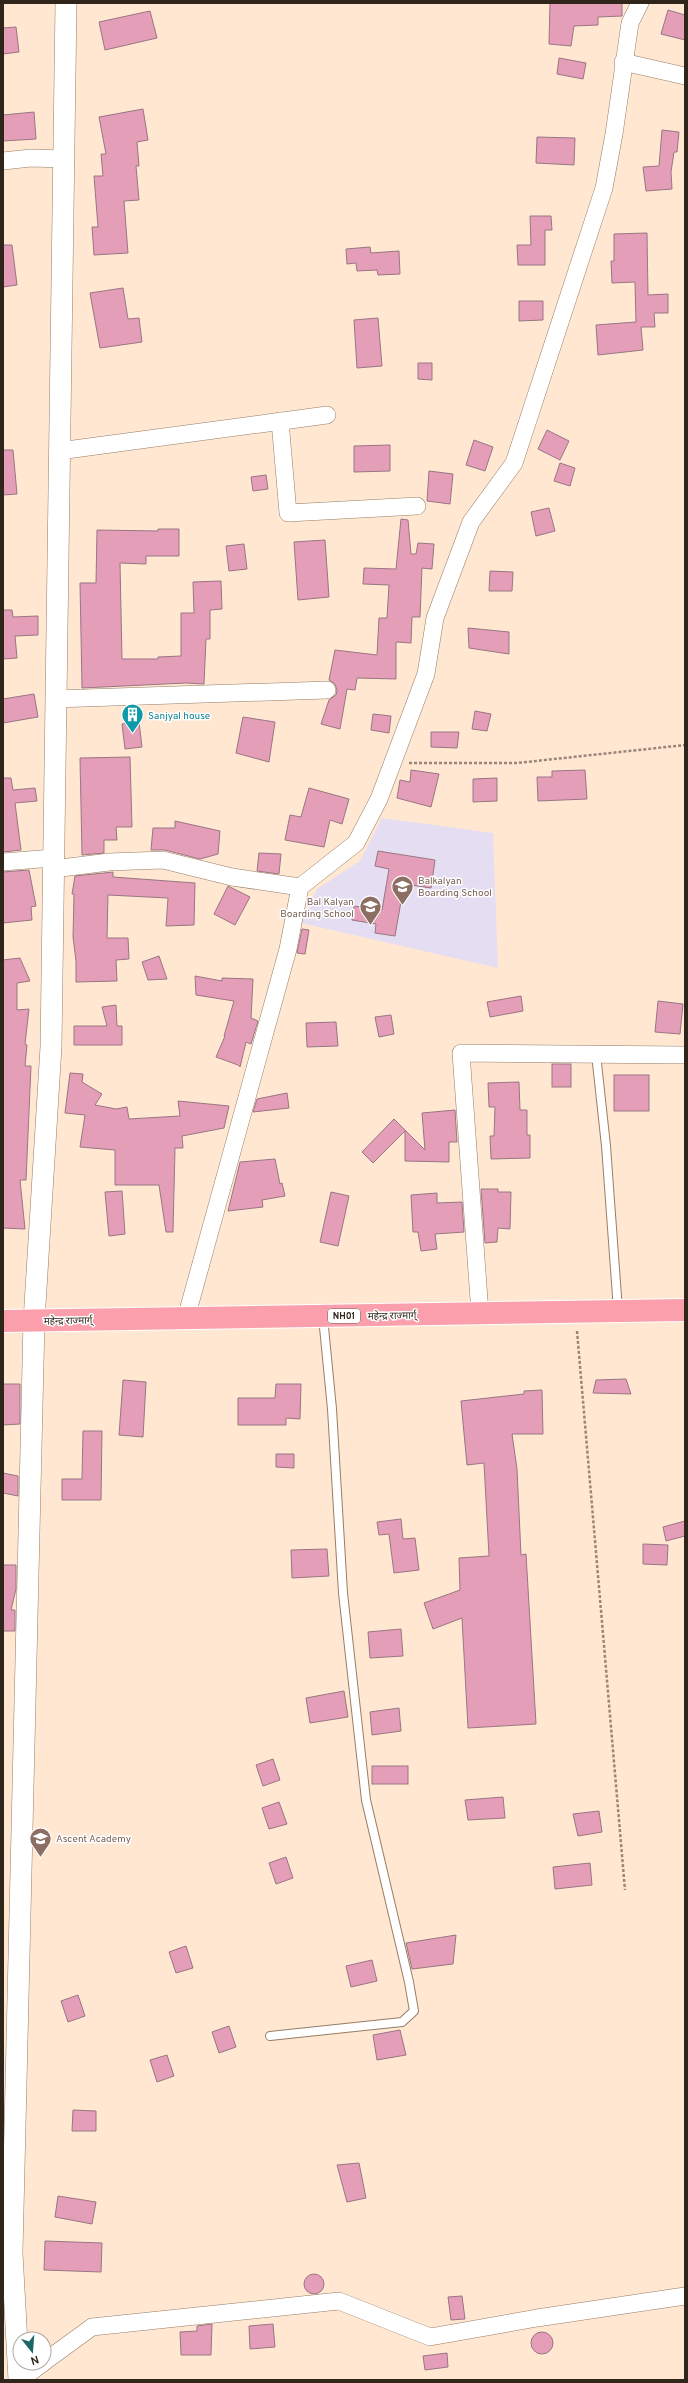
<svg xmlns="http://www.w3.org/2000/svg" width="688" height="2383" font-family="Overpass,'Noto Sans Devanagari',sans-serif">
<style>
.education{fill:#e5ddf2}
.building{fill:#e49eb8;stroke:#997682}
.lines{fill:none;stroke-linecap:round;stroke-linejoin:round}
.service-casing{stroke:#977d65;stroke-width:10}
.minor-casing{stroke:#977d65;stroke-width:18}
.tertiary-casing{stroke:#977d65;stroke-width:22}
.trunk-casing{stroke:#fff;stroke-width:24}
.path{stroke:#988778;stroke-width:2.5;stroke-dasharray:3 2;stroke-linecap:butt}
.service{stroke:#fff;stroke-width:8}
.minor{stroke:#fff;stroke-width:17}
.tertiary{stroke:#fff;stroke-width:21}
.trunk{stroke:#fb9fac;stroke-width:22}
.labels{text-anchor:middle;stroke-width:3;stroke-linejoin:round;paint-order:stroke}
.shield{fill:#fff;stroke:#6d665f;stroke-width:1}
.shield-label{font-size:9px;font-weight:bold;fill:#2f251b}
.culture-label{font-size:10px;fill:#0d838f;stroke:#fff;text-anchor:start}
.education-label{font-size:10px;fill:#785e54;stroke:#fff;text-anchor:start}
.street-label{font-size:10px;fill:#2f251b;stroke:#fff}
</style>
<rect width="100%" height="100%" fill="#ffe7d2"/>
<path class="education" d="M382,818L493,833L498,968L301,923L317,889L360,861Z"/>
<g class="building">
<path d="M550,3H622V16L598,17V25L574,26L571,46L549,44Z"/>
<path d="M668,10L685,15V40L661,34Z"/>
<path d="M150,11L157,38L105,50L99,22Z"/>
<path d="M16,27L19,52L3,54V28Z"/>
<path d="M559,58L586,63L583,79L557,74Z"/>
<path d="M143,109L148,140L137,142L139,166H136L139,200L124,201L128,253L94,255L92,227H98L94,176H103L101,154H106L99,117Z"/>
<path d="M34,112L36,139L3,141V115Z"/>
<path d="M662,130L679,132L677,152H674L671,172L672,189L646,191L643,167L659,166Z"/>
<path d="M537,137L575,138L574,165L536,163Z"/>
<path d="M530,216H551L552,230H545V265H518L517,245H531Z"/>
<path d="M647,233L648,295L668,294V313H654L655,327H641L643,350L598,355L596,325L636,322L635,282L612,283L611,261H614V234Z"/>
<path d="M3,245H12L17,285L3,287Z"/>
<path d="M370,247L371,253L399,251L400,274L378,275L377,270L357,271L356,263L347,264L346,249Z"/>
<path d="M123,288L128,319L139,318L142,342L100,348L90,293Z"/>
<path d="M519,301H543V320L519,321Z"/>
<path d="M378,318L382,366L357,368L354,320Z"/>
<path d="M418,363H432V380L418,379Z"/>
<path d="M547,430L569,441L560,460L538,449Z"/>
<path d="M474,440L493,447L485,471L466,465Z"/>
<path d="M390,445V471L354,472V446Z"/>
<path d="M3,450H13L17,494L3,495Z"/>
<path d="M560,463L575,468L570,486L554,481Z"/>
<path d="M429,471L453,474L450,504L427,501Z"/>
<path d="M266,475L268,489L253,491L251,477Z"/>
<path d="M549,508L555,531L536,536L531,512Z"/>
<path d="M401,519L408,520L411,554H416L418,543L434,544L432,569L422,568L420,617H412L411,643L396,642V679L357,678L355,690L347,689L340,729L321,724L329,700L336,695L337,690L335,684L329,680L335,650L377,655L379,618H387L389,585L363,584L364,568L396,569Z"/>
<path d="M158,529H179V556H146V564L120,563L122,659H158V657L181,656V613H194L193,582L221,581L222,609L210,610V639H206L204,684L186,683L82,688L80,583H96L97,530L158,531Z"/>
<path d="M325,540L329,597L298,600L294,542Z"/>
<path d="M244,544L247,569L229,571L226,546Z"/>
<path d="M490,571L513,572L512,591H489Z"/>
<path d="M3,610H12L13,617L38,616V635L15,636L17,658L3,659Z"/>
<path d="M468,628L509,632V654L469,648Z"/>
<path d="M34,694L38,717L3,723V699Z"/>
<path d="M475,711L491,714L487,731L472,729Z"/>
<path d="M373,714L391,716L389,733L371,730Z"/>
<path d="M243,717L275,722L269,762L236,753Z"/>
<path d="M139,722L142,747L125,749L122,724Z"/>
<path d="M431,732H459L457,748L431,747Z"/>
<path d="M130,757L132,827H116L117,840H104V853L82,855L80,758Z"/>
<path d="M411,770L439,774L431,807L397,798L400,780L410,782Z"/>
<path d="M585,770L587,799L538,801L537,777H552V771Z"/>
<path d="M3,778H11L13,790L35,788L37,801L15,803L21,850L3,852Z"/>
<path d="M497,778V801L473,802V779Z"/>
<path d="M309,788L349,799L342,824L330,820L324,847L285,840L290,815L301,817Z"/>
<path d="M175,821L220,831L218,854L200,859L165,850H151L153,828H175Z"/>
<path d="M378,851L435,860L431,888L404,884L395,936L375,933L376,924L352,920L354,906L382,910L389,869L375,866Z"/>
<path d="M259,853L281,854L279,874L257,871Z"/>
<path d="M29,870L36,906L31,907L32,920L3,923V872Z"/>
<path d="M113,872V877L195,883L194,925L166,926L168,898L108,895L107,938H128L129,959L116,960L117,981L76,982V961L73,937L74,894H72L75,876Z"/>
<path d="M228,886L250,897L235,925L214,914Z"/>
<path d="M302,929L309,930L305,954L297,953Z"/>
<path d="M159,956L167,979L148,980L142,962Z"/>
<path d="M20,958L30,981L17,983V1010L29,1009L25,1044L27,1045L25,1066H31L26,1180H20L25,1229L3,1228V960Z"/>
<path d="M195,976L222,981V978L253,979L251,1018L258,1021L251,1044L246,1042L240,1067L238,1065L216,1057L225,1036H224L234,1001L196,995Z"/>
<path d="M521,996L523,1011L490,1017L487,1002Z"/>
<path d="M658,1001L683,1004L680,1034L655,1032Z"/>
<path d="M116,1005L117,1026H122V1045H74V1026H107L102,1007Z"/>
<path d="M391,1015L394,1034L379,1037L375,1017Z"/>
<path d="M336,1022L338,1046L307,1047L306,1023Z"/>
<rect x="552" y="1064" width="19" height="23"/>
<path d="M70,1073L83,1074L82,1082L102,1094L95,1105L116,1109L127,1107L129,1119L180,1116L178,1101L229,1106L224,1128L182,1136L183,1148H175L173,1232H166L159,1185H115V1150L80,1147L85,1115L65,1113Z"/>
<rect x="614" y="1075" width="35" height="36"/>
<path d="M519,1082L520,1110H527V1135H530V1158L491,1159L490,1136H494L495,1107H489L488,1083Z"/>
<path d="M287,1093L289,1108L253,1112L257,1099Z"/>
<path d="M455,1110L457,1142H449V1162L405,1161V1131L373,1163L362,1152L394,1119L425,1150L422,1113Z"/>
<path d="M275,1159L280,1184L282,1183L285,1196L262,1200L263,1207L228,1211L240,1162Z"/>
<path d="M481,1189H498V1192H511L510,1229L498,1228L497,1242L485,1243Z"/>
<path d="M122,1191L125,1234L109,1236L105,1192Z"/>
<path d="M331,1192L349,1196L338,1246L320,1242Z"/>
<path d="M437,1193V1203L462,1202L464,1232L435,1234L437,1249L421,1251L418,1232H413L411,1195Z"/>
<path d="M626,1379L631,1394L593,1393L596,1380Z"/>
<path d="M123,1380L146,1382L143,1437L119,1435Z"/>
<path d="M3,1384H20V1424L3,1425Z"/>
<path d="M276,1384H301L300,1419L286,1418V1425H238V1398H275Z"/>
<path d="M542,1390L543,1434H512L517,1469L521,1555L526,1554L536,1724L468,1728L462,1618L433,1629L424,1603L460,1590L459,1558L489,1556L484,1463L467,1465L461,1401L524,1394V1391Z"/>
<path d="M83,1431H102L101,1500H62V1479H82Z"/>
<path d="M276,1454H294V1468L276,1467Z"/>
<path d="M3,1473L18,1476V1496L3,1493Z"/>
<path d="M401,1519L403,1539L415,1538L419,1570L394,1573L389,1534L379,1535L377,1522Z"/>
<path d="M685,1521V1536L666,1541L663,1527Z"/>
<path d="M643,1544L668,1545L667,1565L643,1564Z"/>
<path d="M327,1549L329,1576L292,1578L291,1550Z"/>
<path d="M3,1565H16V1589L11,1610H15V1631H3Z"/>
<path d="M401,1629L403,1656L370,1658L368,1632Z"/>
<path d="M344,1691L348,1717L310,1723L306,1698Z"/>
<path d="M399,1708L401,1731L372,1735L370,1712Z"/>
<path d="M273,1759L280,1780L263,1786L256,1765Z"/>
<rect x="372" y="1766" width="36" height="18"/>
<path d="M503,1797L505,1818L468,1820L465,1800Z"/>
<path d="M279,1802L287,1824L269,1829L262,1808Z"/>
<path d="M599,1811L602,1832L578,1836L573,1814Z"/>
<path d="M286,1857L293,1878L276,1884L269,1863Z"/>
<path d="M590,1863L592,1885L555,1889L553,1867Z"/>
<path d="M456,1935L453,1964L412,1969L406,1943Z"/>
<path d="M186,1946L193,1968L176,1973L169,1952Z"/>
<path d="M372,1960L377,1981L351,1987L346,1966Z"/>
<path d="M78,1995L85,2016L68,2022L61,2001Z"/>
<path d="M229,2026L236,2047L219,2053L212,2032Z"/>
<path d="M400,2030L406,2055L377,2060L373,2035Z"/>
<path d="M167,2055L174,2076L157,2082L150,2060Z"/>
<path d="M73,2110L96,2111V2131H72Z"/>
<path d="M359,2163L366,2198L347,2202L337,2165Z"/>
<path d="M58,2196L96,2202L92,2224L55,2217Z"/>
<path d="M45,2241L102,2243L101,2272L44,2270Z"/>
<circle cx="314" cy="2284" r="10"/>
<path d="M462,2296L465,2319L451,2320L448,2297Z"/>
<path d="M212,2324L211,2355H181L180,2332L197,2331V2326Z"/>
<path d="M273,2324L275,2347L250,2349L249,2326Z"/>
<circle cx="542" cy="2343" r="11"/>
<path d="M447,2353L448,2367L425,2370L423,2356Z"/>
</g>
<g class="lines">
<defs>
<g id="service">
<path d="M596,1054L606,1146L618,1310"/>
<path d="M270,2036L402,2022L414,2011L409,1982L366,1800L343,1593L332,1409L323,1317"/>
</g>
<g id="minor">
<path d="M623,62L685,76"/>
<path d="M3,161L31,158L63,159"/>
<path d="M280,421L288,513L417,506"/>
<path d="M59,451L327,415"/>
<path d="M55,699L327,690"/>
<path d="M3,862L53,858"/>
<path d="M53,869L109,862L163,860L232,877L300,887"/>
<path d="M480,1313L461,1053L685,1055"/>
<path d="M186,1318L288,949L300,887L356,843L379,799L426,674L435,618L471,522L514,463L604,188L614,134L630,23L640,3"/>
<path d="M44,2362L92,2327L339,2301L430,2337L537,2318L685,2296"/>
<path d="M20,2380L43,2363"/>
</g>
<path id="tertiary" d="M19,2380L12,2253L34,1321L51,1047L66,3"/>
<path id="trunk" d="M3,1321L685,1310"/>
</defs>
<use href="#service" class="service-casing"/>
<use href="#minor" class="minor-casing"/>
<use href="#tertiary" class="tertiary-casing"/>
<use href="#trunk" class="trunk-casing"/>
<g class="path">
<path d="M409,763H517L685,745"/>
<path d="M577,1331L625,1890"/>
</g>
<use href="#service" class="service"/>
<use href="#minor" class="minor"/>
<use href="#tertiary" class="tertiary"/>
<use href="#trunk" class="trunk"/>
</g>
<defs>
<symbol id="building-pin" viewBox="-11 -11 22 30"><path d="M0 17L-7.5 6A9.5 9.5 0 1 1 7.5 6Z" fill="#0f9aa8" stroke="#fff"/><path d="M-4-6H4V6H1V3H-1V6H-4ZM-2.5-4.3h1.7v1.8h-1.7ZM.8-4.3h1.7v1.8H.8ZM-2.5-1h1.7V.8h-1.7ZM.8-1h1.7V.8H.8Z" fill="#fff"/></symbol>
<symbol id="school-pin" viewBox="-11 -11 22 30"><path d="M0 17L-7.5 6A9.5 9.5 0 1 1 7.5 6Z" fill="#8d6e63" stroke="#fff"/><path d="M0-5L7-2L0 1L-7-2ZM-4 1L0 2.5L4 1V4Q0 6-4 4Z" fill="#fff"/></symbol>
</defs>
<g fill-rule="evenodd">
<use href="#building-pin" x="120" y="702" width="25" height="34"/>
<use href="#school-pin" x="390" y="874" width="25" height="34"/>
<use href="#school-pin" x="358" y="894" width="25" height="34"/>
<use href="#school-pin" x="28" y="1826" width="25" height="34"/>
</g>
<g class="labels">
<rect class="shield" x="328" y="1309" width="32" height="14" rx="3"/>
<g class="shield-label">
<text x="344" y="1319">NH01</text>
</g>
<g class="culture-label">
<text x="148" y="719">Sanjyal house</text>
</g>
<g class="education-label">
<text x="418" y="884">Balkalyan<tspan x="418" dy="12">Boarding School</tspan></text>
<text x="354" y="905" text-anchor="end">Bal Kalyan<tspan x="354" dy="12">Boarding School</tspan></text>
<text x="56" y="1842">Ascent Academy</text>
</g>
<g class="street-label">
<text transform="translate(392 1315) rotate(-1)" y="4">महेन्द्र राज्मार्ग्</text>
<text transform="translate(68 1320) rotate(-1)" y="4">महेन्द्र राज्मार्ग्</text>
</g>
</g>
<rect width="688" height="2383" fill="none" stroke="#2f251b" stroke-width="8"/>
<g transform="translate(32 2351) rotate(163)"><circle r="19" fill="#ffffff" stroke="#aca8a4"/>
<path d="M0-3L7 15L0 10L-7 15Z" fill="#1a6764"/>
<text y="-6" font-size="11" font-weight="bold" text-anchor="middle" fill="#2f251b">N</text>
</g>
</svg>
